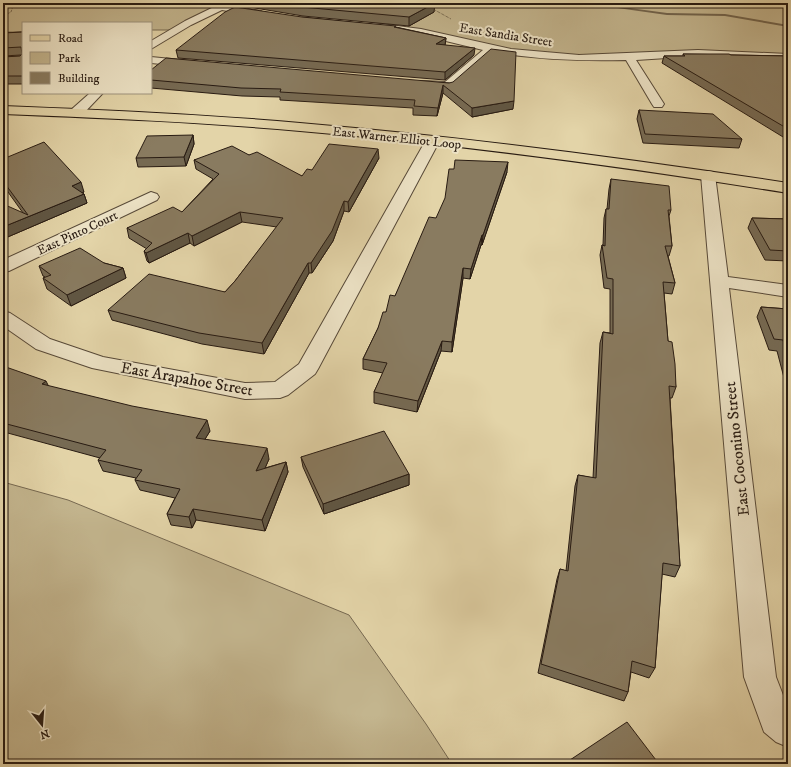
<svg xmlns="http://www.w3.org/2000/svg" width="791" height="767" font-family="'IM FELL DW Pica',serif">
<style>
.green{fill:#c3b58e;stroke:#766850}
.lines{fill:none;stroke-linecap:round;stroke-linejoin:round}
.stream{fill:#72644d;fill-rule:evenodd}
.minor-casing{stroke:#574938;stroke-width:2}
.major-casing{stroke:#281b12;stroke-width:2}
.path{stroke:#281b12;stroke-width:1;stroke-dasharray:0.5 1;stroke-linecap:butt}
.minor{fill:#ede3c6;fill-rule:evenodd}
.major{fill:#e3d4a8;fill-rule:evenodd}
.wall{fill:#766a53;stroke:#281b12}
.shaded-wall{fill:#605643;stroke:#281b12}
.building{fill:#897b60;stroke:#281b12}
.labels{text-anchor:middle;stroke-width:4;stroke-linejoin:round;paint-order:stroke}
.far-street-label{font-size:13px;fill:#281b12;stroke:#ede3c6}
.street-label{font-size:16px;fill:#281b12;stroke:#ede3c6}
</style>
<rect width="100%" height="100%" fill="#e3d4a8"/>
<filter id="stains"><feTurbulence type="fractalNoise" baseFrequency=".005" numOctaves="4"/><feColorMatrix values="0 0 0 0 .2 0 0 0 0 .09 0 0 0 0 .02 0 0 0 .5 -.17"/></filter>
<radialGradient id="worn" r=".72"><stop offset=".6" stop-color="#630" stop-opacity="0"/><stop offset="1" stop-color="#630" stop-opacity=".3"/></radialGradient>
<g class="green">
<path d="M3,3H229L177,30H151V23H23V32H3Z"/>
<path d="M369,3H788V57L605,58L511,52L404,29L432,12Z"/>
<path d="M3,482L68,500L349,615L426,724L452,764H3Z"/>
</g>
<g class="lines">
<path class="stream" d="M582,3H592L667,13L725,14L788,25V27L725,16L667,15Z"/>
<defs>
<g id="minor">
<path d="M222,3H234L230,6L261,11L266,14L261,17L222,10L191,25L151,49V41L185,21Z"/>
<path d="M373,23L421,29L511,49L579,55L698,50L788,54V60L698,56L636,60L664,104L662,107H654L652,104L626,60C582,61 537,60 494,52L452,89C443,91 431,89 422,87L420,84L422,81L445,82L483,50L421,35L369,28L368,26L369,24Z"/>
<path d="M151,57L192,61L198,64L192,67L151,63Z"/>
<path d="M90,93H103L82,115H72L71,112L72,109Z"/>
<path d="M433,136L438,137L440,140L318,369L315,374L288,395L280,398L245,399L92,368L36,349L3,326V311L10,313L50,339L103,357L245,383L275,382L299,364L426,140L428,137Z"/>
<path d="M708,171L713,172L715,175L728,277L788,285V297L729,288L776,677L788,708V747L776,742L764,732L744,677L701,175L703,172Z"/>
<path d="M151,192L157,194L159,197L157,200L9,271L3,272V260Z"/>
</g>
<path id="major" d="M3,106C102,110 201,114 300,123C463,137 626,158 788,183V193C626,167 464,145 300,131C201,122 102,118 3,114Z"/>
</defs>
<use href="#minor" class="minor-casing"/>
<use href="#major" class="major-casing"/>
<g class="path">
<path d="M433,9L451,19"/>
<path d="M3,16L11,12L13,6L19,3"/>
</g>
<use href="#minor" class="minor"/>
<use href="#major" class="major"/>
</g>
<g class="wall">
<path d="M249,3H431L434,12L409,26L303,16L249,7Z"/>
<path d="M302,17L396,27L446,38L445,45L474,55L445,80L178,58L176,50Z"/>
<path d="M23,32V84H3V57L20,56L21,55L3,56V33Z"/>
<path d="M683,54L788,56V140L662,63L664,56H683Z"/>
<path d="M151,70L449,83L513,109L472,117L443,93L437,116L413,115V108L280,100V97L242,96L151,88Z"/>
<path d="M639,110L742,139L739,148L643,143L637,119Z"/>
<path d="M193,135L194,144L186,166L138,167L136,158Z"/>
<path d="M249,155L302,176L312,170L379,158L349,212L344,211L333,241L312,273H309L264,354L202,344L112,320L108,310L225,292L235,281L277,227L242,222L194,246L190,243L149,263L147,261L144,251L147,249L129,238L127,228L182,212L213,179L196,169L194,160Z"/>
<path d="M3,159L84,192L82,193L84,194L87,203L3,239L23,213L3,185Z"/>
<path d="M507,172L482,245H481L470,279L463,278L452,352L441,351L417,412L374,403V392L383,373L363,369V359L386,312L395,296L436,218Z"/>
<path d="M611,179L671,210L669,216L672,246L669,256H668L675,283L672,294L664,293L668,341L676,387L672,398H670L680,566L675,577L662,574L655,668L649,678L631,672L628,692L624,701L538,673L557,579L560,569L566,571L575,486L578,475L593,478L600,343L603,332L610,333V289L604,288L600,255L602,245H603L604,218L606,209H607L609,189Z"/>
<path d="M752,218L788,219V261L765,260L748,228Z"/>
<path d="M104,263L123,268L126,278L71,306L47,289L43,278L45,277L43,276L39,266Z"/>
<path d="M761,307L788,309V393L777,351L769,350L757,317Z"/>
<path d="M3,366L48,386L210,431L205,439L269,459L265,468L286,462L288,472L265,531L196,520L192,528L171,525L167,514L175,498L140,490L135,480L136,478L103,471L98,460L100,458L4,432L3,433Z"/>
<path d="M301,457L409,474V485L324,514L303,467Z"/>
</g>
<g class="shaded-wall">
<path d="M435,3L434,12L409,26V17Z"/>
<path d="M446,38L445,45L436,44Z"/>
<path d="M475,48L474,55L445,80V72Z"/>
<path d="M443,85V93L437,116L438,108Z"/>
<path d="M514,101L513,109L472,117V108Z"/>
<path d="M193,135L194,144L186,166L184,157Z"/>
<path d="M378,149L379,158L349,212L348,202Z"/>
<path d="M508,162L507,172L482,245L483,235Z"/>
<path d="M81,182L84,192L75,196L72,186Z"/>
<path d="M84,194L87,203L3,239V227Z"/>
<path d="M344,201V211L333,241L312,273L311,263Z"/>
<path d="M240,212L242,222L194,246L192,236Z"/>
<path d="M188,233L190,243L149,263L146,253Z"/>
<path d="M482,235L481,245L470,279L471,269Z"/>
<path d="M308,263L309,273L264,354L262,343Z"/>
<path d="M123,268L126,278L71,306L67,295Z"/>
<path d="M463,268V278L452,352V342Z"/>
<path d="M442,341L441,351L417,412L418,401Z"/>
<path d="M46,381L51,391L42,384Z"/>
<path d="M207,420L210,431L199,449L196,438Z"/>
<path d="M267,448L269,459L259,482L256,471Z"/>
<path d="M286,462L288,472L265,531L262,520Z"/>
<path d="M409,474V485L324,514L323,504Z"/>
<path d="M193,509L196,520L192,528L189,517Z"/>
</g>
<g class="building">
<path d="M274,3H435L409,17L302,7Z"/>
<path d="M235,7L302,17L396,26L394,27L446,38L436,44L475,48L445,72L176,50L225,12Z"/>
<path d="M23,32V76H3V57L20,56L22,54L21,47L3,48V33Z"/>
<path d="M491,49L516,52L514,101L472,108L443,85L438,108L414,106L415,100L280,92L281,89L241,88L151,80V70L166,58L449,83L453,82Z"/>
<path d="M683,54H729L731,55L788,56V129L664,56H685Z"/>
<path d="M639,110L713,114L742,139L645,134Z"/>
<path d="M193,135L184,157L136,158L147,136Z"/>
<path d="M44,142L81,182L72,186L84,194L3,227V204L28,215L3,181V159Z"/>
<path d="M329,144L378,149L348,202L344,201L332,231L311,263H308L262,343L199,333L108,310L149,274L225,292L235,281L283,218L240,212L192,236L188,233L146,253L144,251L152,243L127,228L173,207L182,212L219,174L194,160L232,146L249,155L257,152L302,176L307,169L312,170Z"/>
<path d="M455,160L508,162L483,235H482L471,269L463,268L452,342L442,341L418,401L374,392L387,363L363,359L378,328L383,312H386L390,295L395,296L429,217L436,218L445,198L449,169H454Z"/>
<path d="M611,179L669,186L671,210H668L672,246H665L675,283L663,282L668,341L672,342L675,364L676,387L669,386L680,566L663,563L655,668L632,661L628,692L541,664L560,569L568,571L578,475L596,478L603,332L613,334V279L607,278L602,245L605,246L606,209H609Z"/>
<path d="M752,218L788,219V251L770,250Z"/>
<path d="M80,248L104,263L123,268L67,295L43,278L51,275L39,266Z"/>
<path d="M761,307L788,309V360L783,340L774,339Z"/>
<path d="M3,366L46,381L42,384L132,406L207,420L196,438L267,448L256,471L286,462L262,520L193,509L189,517L167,514L180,489L135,480L142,470L98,460L106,450L3,423Z"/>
<path d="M384,431L409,474L323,504L301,457Z"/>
<path d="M627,722L659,764H564Z"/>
</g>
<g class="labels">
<g class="far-street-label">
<text transform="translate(506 34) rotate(9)" y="5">East Sandia Street</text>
<text transform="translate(397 137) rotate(6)" y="5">East Warner Elliot Loop</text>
<text transform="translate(77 232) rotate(-25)" y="5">East Pinto Court</text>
</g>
<g class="street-label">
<text transform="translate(187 378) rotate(10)" y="6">East Arapahoe Street</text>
<text transform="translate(736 449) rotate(-96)" y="6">East Coconino Street</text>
</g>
</g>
<rect width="791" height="767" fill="none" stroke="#e3d4a8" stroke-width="16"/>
<rect x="4" y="4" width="783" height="759" fill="none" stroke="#281b12" stroke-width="2"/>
<rect x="8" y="8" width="775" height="751" fill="none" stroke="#281b12"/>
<rect x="22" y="22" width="130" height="72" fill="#ede3c6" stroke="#9e937e"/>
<rect x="30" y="35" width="20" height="6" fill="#e3d4a8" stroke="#9e937e"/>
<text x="58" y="42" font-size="12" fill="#281b12">Road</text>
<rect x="30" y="52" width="20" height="12" fill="#c3b58e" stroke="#9e937e"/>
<text x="58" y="62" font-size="12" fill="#281b12">Park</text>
<rect x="30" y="72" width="20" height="12" fill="#897b60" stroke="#9e937e"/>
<text x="58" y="82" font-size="12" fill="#281b12">Building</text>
<g transform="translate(42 725) rotate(163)" stroke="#ede3c6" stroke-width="3" paint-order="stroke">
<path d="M0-3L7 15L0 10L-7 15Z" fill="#281b12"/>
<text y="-6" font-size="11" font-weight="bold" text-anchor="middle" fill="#281b12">N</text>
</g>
<rect width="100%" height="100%" filter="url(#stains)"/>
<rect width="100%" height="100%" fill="url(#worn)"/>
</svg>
